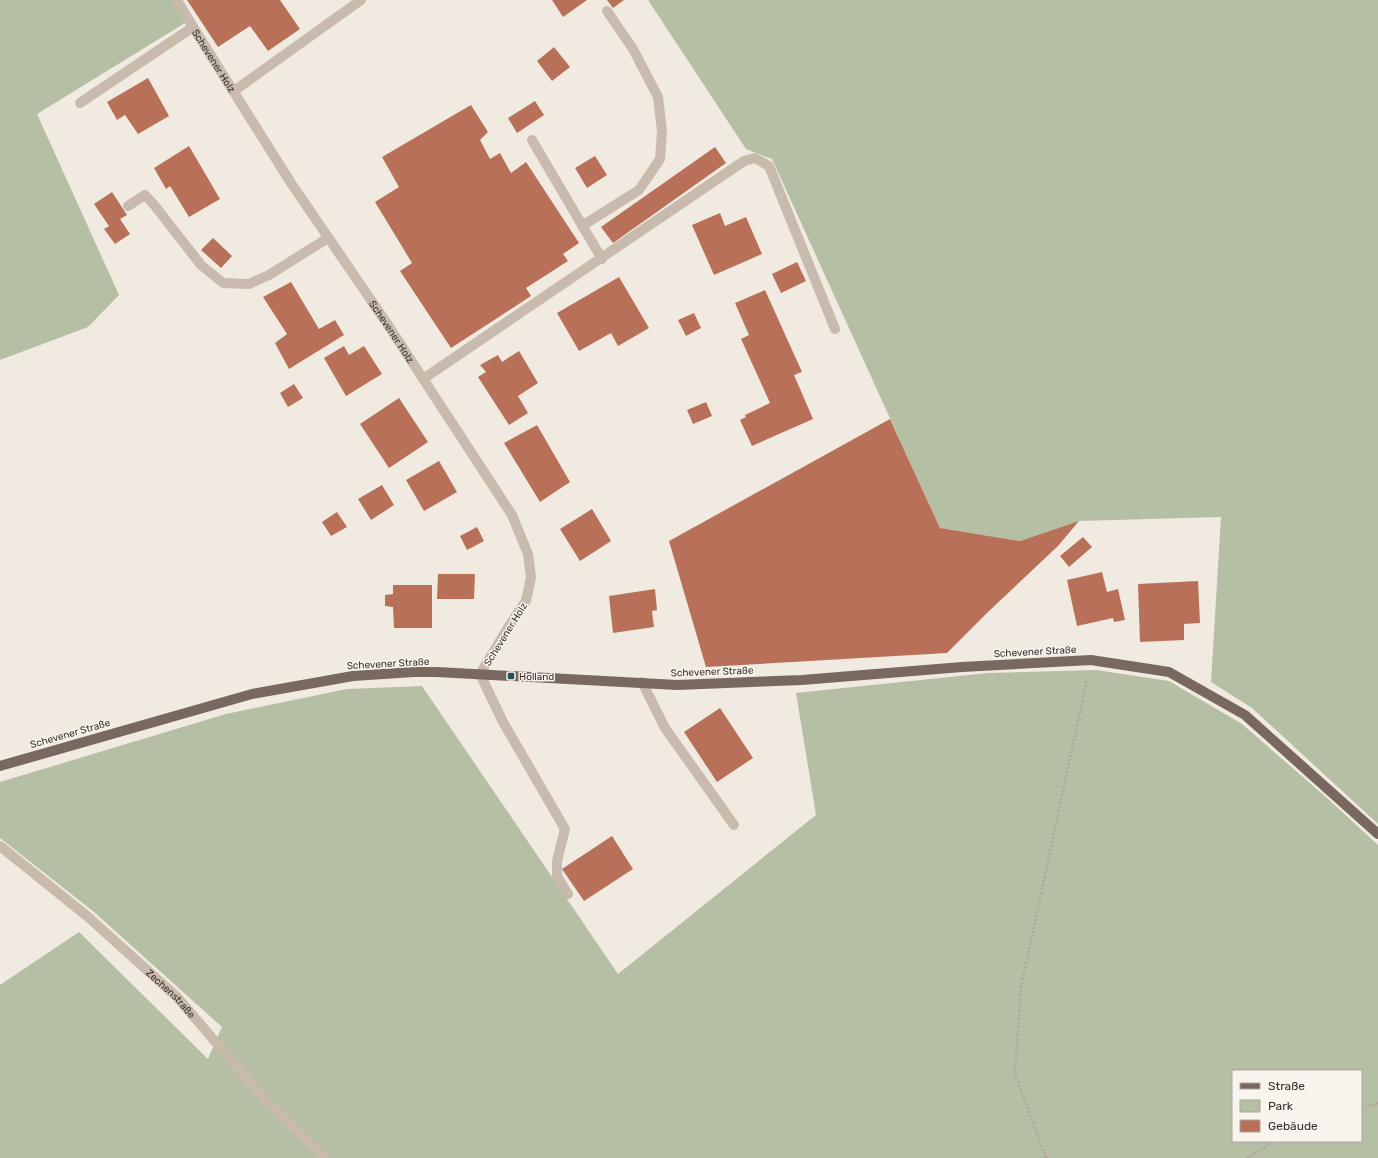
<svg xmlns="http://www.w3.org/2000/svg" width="1378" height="1158" font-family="Rubik,sans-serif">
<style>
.green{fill:#b5bfa3;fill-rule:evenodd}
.building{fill:#b87158}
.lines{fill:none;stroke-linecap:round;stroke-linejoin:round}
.path{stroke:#b4a599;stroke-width:2.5;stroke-dasharray:2 2;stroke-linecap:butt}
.minor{stroke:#c8bbae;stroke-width:10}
.major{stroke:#78685f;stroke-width:10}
.poi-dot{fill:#265155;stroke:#f9f4ee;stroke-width:1.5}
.labels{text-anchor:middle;stroke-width:3;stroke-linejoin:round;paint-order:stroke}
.street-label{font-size:10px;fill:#38302c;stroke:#f9f4ee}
.poi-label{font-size:10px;fill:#38302c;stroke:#f9f4ee;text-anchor:start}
</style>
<rect width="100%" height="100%" fill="#f1eae1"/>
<g class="green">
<path d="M0,0H172L185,23L37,114L119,295L88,327L0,360Z"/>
<path d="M648,0H1378V824L1252,708L1211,682L1221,517L1079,521L1020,541L940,528L772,159L746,149Z"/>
<path d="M1096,670L1169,681L1242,724L1327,798L1378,845V1158H0V985L79,932L208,1059L222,1027L94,912L0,838V782L226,714L347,689L422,686L618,974L816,815L796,693L988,673ZM1233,1071H1361V1141H1233Z"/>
</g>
<g class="building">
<path d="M187,0H280L300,29L268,51L250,26L218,47Z"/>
<path d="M552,0H587L563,17Z"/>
<path d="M607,0H624L613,8Z"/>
<path d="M554,47L570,67L552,81L537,61Z"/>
<path d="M148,78L169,116L138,134L125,115L117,120L107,102Z"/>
<path d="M535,101L544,115L517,133L508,118Z"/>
<path d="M471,105L488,132L480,140L490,159L500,153L511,173L526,162L579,243L563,254L568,261L526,288L531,296L451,348L400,271L412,263L375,202L399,187L382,157Z"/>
<path d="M189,146L220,199L189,217L170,186L166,189L154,168Z"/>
<path d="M715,147L726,163L613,243L601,227Z"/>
<path d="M595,156L607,175L587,188L575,168Z"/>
<path d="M112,192L127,215L120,219L130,234L115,244L104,229L109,226L94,204Z"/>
<path d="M720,213L725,226L746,217L762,254L714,275L692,225Z"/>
<path d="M213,238L232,256L221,268L201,250Z"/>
<path d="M797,262L806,281L781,293L772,274Z"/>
<path d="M619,277L649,328L618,346L611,333L579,351L557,313Z"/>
<path d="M291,282L319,329L335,320L344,335L289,369L275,343L287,334L263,297Z"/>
<path d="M765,290L802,372L794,375L813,419L752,446L740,420L746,417L745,415L770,403L741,339L749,335L735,303Z"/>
<path d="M694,313L701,328L686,336L678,320Z"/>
<path d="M344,346L349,355L364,346L382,374L346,396L324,358Z"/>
<path d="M519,351L538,383L518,396L528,413L509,425L478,377L486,372L480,365L498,355L502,362Z"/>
<path d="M294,384L303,398L288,407L280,393Z"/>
<path d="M399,398L428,442L389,468L360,424Z"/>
<path d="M706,402L712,416L693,424L687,410Z"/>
<path d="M890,419L940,528L1020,541L1079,521L1058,546L988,612L947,653L706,667L669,541Z"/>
<path d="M537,425L570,482L540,502L504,443Z"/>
<path d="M439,461L457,492L424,511L406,480Z"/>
<path d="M382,485L394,505L371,520L358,499Z"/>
<path d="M592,509L611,541L580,561L560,529Z"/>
<path d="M337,512L347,527L331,536L322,522Z"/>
<path d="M477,527L484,541L467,550L460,536Z"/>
<path d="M1083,537L1092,547L1069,567L1060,556Z"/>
<path d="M1102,572L1107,592L1118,589L1125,620L1114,622L1113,618L1077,626L1067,580Z"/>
<path d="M438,574H475L474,599H437Z"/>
<path d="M1198,581L1200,623L1184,624V640L1140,642L1138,584Z"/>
<path d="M393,585H432V628H394L393,607L385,606V595L393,594Z"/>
<path d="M655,589L657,610L652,611L654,627L613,633L609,596Z"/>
<path d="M720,708L753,758L717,782L684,732Z"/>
<path d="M612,836L633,869L584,901L562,869Z"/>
</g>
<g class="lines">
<g class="path">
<path d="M1361,1108L1378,1103"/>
<path d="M1046,1158L1015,1074L1021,987L1087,679"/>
<path d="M1247,1158L1275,1141"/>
</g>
<g class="minor">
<path id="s1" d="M177,0L193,27L291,183L388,325L512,515L528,554L531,577L526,601L509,626L480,674L503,722L565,829L557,861V876L568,894"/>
<path d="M234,91L361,0"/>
<path d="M80,103L193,27"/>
<path d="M532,140L602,259"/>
<path d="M128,206L145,195L155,206L201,265L223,283L249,284L269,275L328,238"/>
<path d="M582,226L639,190L660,159L662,131L658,97L633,49L607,11"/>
<path d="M423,379L744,161L755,158L769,166L835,329"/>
<path d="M642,682L665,728L734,825"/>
<path id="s2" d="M0,846L87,916L177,997L266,1101L325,1158"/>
</g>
<path class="major" d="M0,766L252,694L353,676L414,672H437L677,685L802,680L962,667L1091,660L1169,672L1245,715L1378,834"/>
</g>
<rect class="poi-dot" x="507" y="672" width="8" height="8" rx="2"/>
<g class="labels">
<g class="street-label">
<text dy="4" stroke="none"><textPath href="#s1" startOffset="71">Schevener Holz</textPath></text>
<text dy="4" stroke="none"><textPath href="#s1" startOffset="395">Schevener Holz</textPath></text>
<text transform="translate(505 634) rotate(-58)" y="4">Schevener Holz</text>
<text transform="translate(1035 651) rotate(-3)" y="4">Schevener Straße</text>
<text transform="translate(388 663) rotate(-3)" y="4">Schevener Straße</text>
<text transform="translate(712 671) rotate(-2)" y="4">Schevener Straße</text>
<text transform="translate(70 733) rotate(-16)" y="4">Schevener Straße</text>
<text dy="4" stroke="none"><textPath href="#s2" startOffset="226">Zechenstraße</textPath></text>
</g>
<g class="poi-label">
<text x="519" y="680">Holland</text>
</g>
</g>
<rect x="1232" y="1070" width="130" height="72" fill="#f9f4ee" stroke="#aca6a0"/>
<rect x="1240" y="1083" width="20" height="6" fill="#78685f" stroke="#aca6a0"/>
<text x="1268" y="1090" font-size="12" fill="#38302c">Straße</text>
<rect x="1240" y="1100" width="20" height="12" fill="#b5bfa3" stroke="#aca6a0"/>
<text x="1268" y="1110" font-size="12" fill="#38302c">Park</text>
<rect x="1240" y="1120" width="20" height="12" fill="#b87158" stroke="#aca6a0"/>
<text x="1268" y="1130" font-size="12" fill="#38302c">Gebäude</text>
</svg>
